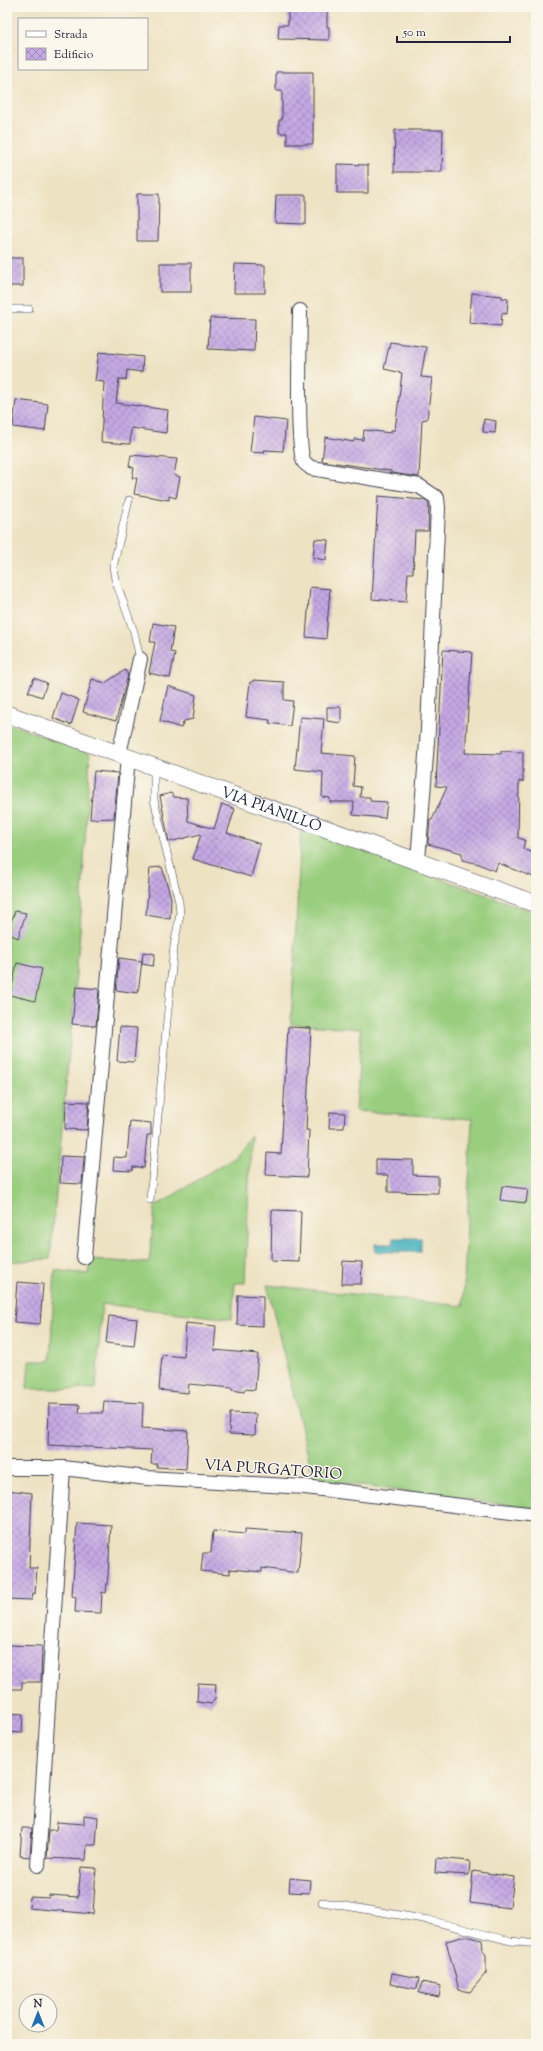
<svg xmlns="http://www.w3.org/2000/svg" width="543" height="2051" font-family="'Sorts Mill Goudy',serif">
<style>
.grass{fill:#9ace7f;stroke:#5e785d}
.water{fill:url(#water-ripples);stroke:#30687b}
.building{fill:url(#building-cross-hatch)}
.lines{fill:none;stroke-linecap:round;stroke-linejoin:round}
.service-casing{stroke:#403f4f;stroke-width:8}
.minor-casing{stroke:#403f4f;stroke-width:16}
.tertiary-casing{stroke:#403f4f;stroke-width:18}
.service{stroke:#fff;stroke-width:7}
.minor{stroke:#fff;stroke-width:14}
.tertiary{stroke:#fff;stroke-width:17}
.labels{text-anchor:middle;stroke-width:3;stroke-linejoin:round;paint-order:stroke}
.street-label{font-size:15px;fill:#22223b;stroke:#fbf7ec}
</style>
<defs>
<pattern id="water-ripples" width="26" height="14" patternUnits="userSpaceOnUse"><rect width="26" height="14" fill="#3fafbb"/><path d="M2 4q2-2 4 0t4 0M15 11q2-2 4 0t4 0" fill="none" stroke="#348e99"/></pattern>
<pattern id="building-cross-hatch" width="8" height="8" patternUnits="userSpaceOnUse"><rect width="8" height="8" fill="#c5a9e4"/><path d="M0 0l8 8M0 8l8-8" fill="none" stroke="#a089ba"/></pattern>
</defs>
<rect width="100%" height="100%" fill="#fbf7ec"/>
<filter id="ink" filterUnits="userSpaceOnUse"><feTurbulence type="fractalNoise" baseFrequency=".025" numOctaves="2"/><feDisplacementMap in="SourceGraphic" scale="8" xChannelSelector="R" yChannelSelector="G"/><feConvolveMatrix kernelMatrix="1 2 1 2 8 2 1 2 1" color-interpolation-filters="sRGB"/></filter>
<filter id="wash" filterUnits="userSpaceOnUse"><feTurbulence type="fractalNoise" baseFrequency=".012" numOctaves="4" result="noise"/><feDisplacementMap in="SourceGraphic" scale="16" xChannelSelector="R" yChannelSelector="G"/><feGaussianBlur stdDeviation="0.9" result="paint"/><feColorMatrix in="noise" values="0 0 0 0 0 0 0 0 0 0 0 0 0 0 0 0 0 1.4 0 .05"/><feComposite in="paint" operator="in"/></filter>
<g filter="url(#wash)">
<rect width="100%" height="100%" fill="#ede2c2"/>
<g class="grass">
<path d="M7,723L90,753L80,932L50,1259L7,1262Z"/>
<path d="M301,828L536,913V1508L314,1480L267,1285L463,1306L472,1119L356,1111L361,1029L291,1024Z"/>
<path d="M251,1135L245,1283H235L232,1319L102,1304L96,1389H27L29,1361H50L55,1270L88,1274L90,1260L149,1263L155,1207L235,1156Z"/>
</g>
<path class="water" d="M393,1238H421V1252H375V1244H393Z"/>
<g id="blocks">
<g class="building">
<path d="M288,7H327V27H329V40L278,39L279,25H288Z"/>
<path d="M276,72H313V144H287V133H279V120H282V91H276Z"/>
<path d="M395,130H443L442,172H394Z"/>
<path d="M337,164L368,165V193H337Z"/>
<path d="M137,194H159L158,241H137Z"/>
<path d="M276,195H306V224L275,223Z"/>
<rect x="7" y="258" width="16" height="28"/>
<rect x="160" y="263" width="31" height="29"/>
<path d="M235,264L265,265V293H234Z"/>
<path d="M472,293L502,296V298L508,299L507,314L502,313L501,326L469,323Z"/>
<path d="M210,318L255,319L254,351L208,349Z"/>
<path d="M390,342L426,347L421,377L432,378L427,419L422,420L419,477L391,473V471L322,461L325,437L354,442V439L363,440L364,430L391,433V430H395L402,373L384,369Z"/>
<path d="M99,352L143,357L142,372L127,370L126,380L119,379L116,403L168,410L166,433L131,428L130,444L101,442L104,382L95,381Z"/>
<path d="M16,400L48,404L45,431L13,427Z"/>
<path d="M254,417L286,421L283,451L264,450L265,453L250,452Z"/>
<path d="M484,419L496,421L495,433L483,432Z"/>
<path d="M131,455L177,459L174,475L180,477L176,498L169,496V500L134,494L137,478H132L134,468L129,466Z"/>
<path d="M378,496L425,500L429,503L428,531H415L413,573H408L406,602L372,599Z"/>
<path d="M315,539L328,540L326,560L313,558Z"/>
<path d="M310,587L330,589L326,639L306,637Z"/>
<path d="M153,623L174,627L170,652L175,653L170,678L149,673L155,642H150Z"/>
<path d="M443,650L472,652L465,753L501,754V751L523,752V782L519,781L518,838L525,840L523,849L536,854V878L498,863L495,871L479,864L462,860V853L428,844L430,820H432L447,787L436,786Z"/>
<path d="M125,670L128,675L116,721L83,712L92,679L105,683Z"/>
<path d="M34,678L47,683L42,697L28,692Z"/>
<path d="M253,680L284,682V700L293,701L290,726L269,723L270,720L246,717L250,682H253Z"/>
<path d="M168,686L196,695L193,719L184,721L181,728L160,721Z"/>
<path d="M61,693L79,700L71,725L53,718Z"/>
<path d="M327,707H341V723L327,721Z"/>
<path d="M300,717L324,719L321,753L355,756L353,786L361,787L360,797H370V801L387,802L385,818L353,815L354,802H330V798L322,797L323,772L295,769Z"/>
<path d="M94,771L118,773L114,818L90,819Z"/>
<path d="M171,793L174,797L187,798L188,821L214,829L222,804L235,809L227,833L260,844L251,877L193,859L201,834L169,842L160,796Z"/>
<path d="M162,867L171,898L170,919L146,915L150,868Z"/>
<path d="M15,911L26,913L18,938L7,933Z"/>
<path d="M143,952L155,954L153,966L142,964Z"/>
<path d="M119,958L142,961L138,993L116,990Z"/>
<path d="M17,963L42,969L35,1001L10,995Z"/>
<path d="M76,987L99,989L96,1026L72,1024Z"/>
<path d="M120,1027L137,1028L134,1062L117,1061Z"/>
<path d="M288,1027L311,1028L306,1130H309L307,1177L266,1175L267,1153L281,1154Z"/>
<path d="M66,1101L89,1102L87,1130L65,1129Z"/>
<path d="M330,1112L345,1113L344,1128H329Z"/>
<path d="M130,1121L151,1123V1135H147L144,1168L133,1167L132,1171L113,1170L114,1157L127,1158Z"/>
<path d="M61,1156L84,1157L82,1184L60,1183Z"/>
<path d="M376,1159L413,1160V1175L438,1176V1193L388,1192V1175H376Z"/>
<path d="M502,1186L528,1189L526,1203L500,1200Z"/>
<path d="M272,1210L301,1211L299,1262L271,1261Z"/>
<path d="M343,1261L362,1262L361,1284H342Z"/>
<path d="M17,1282L43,1284L40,1324L14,1322Z"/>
<path d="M238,1295L263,1296V1326L237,1325Z"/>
<path d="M109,1316L137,1319L134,1346L106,1343Z"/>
<path d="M186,1323L216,1326L214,1350L258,1354L255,1390L245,1389L244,1392L232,1390V1388L189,1384L188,1393L159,1390L162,1355L184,1357Z"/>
<path d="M104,1401L143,1403L142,1428L188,1431L186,1469L157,1467V1464H151L152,1450L48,1445L49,1404L80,1405L79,1413H103Z"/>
<path d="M230,1413L256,1414L255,1435L229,1434Z"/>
<path d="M7,1490L32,1493L29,1568H37L35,1594L33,1593L32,1600L7,1599Z"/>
<path d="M77,1523L111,1525L108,1575L106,1593L102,1592L101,1613L75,1612L76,1597L72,1596Z"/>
<path d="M245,1529L302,1533L298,1573L262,1568V1572L230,1569V1574L201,1571L203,1553H211L213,1531L245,1534Z"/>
<path d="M7,1645L42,1646L41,1682H22V1689H7Z"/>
<path d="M198,1683L216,1684L215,1699L211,1704L197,1702Z"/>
<path d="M7,1713L23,1714L22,1733L7,1732Z"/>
<path d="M84,1815L98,1817L96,1845H87L86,1860L47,1858L49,1830H56L57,1822L84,1824Z"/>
<path d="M22,1828H32L30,1857L20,1856Z"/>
<path d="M436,1858L470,1861L469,1875L435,1873Z"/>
<path d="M81,1867L96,1868L93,1914L29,1908L30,1897L49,1898V1895L78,1897Z"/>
<path d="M473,1871L514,1877L510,1908L470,1903Z"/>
<path d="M290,1878L310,1880L309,1893L289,1892Z"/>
<path d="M466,1936L482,1940L483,1951L486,1955V1973L470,1992L459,1990L446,1941Z"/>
<path d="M392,1973L419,1978L417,1989L390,1984Z"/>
<path d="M422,1982L441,1986L439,1997L419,1993Z"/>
</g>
</g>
</g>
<g filter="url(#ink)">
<use href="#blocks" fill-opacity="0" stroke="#403f4f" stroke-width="1"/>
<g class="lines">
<defs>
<g id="service">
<path d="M7,309H29"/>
<path d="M129,500L113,567L115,579L134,632L140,659"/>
<path d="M150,1200L174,946L180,914L179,902L154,800V768"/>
<path d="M322,1902L429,1920L511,1941L536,1944"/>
</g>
<g id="minor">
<path d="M300,311C300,333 296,449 304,462C305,464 309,466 311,468L419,486L437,498L438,508L428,729L418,861"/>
<path d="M119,754L140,659"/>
<path d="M84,1257L128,757"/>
<path d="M7,1468H63L147,1478L305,1487L536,1515"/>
<path d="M38,1865L63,1468"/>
</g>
<g id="tertiary">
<path id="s1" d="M7,714L536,904"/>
</g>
</defs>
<use href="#service" class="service-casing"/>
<use href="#minor" class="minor-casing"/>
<use href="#tertiary" class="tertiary-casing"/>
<use href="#service" class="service"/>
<use href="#minor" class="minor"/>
<use href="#tertiary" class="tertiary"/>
</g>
</g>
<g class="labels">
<g class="street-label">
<text dy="5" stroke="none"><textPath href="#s1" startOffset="281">VIA PIANILLO</textPath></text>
<text transform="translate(273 1469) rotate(4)" y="5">VIA PURGATORIO</text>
</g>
</g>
<rect width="543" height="2051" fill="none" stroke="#fbf7ec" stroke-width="24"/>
<rect x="18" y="18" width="130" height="52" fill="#fbf7ec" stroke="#a4a2a5"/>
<rect x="26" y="31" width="20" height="6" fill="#ffffff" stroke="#a4a2a5"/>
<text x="54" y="38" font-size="12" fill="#22223b">Strada</text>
<rect x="26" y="48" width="20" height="12" fill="url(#building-cross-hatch)" stroke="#a4a2a5"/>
<text x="54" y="58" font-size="12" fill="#22223b">Edificio</text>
<g transform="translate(38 2013)"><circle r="19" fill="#fbf7ec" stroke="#a4a2a5"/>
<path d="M0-3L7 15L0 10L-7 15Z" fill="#1f6fb2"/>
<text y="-6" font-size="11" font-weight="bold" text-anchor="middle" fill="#22223b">N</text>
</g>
<path d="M397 36v6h113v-6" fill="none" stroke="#22223b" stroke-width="2"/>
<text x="403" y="36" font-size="12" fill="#22223b" stroke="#fbf7ec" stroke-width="3" paint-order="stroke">50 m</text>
</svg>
